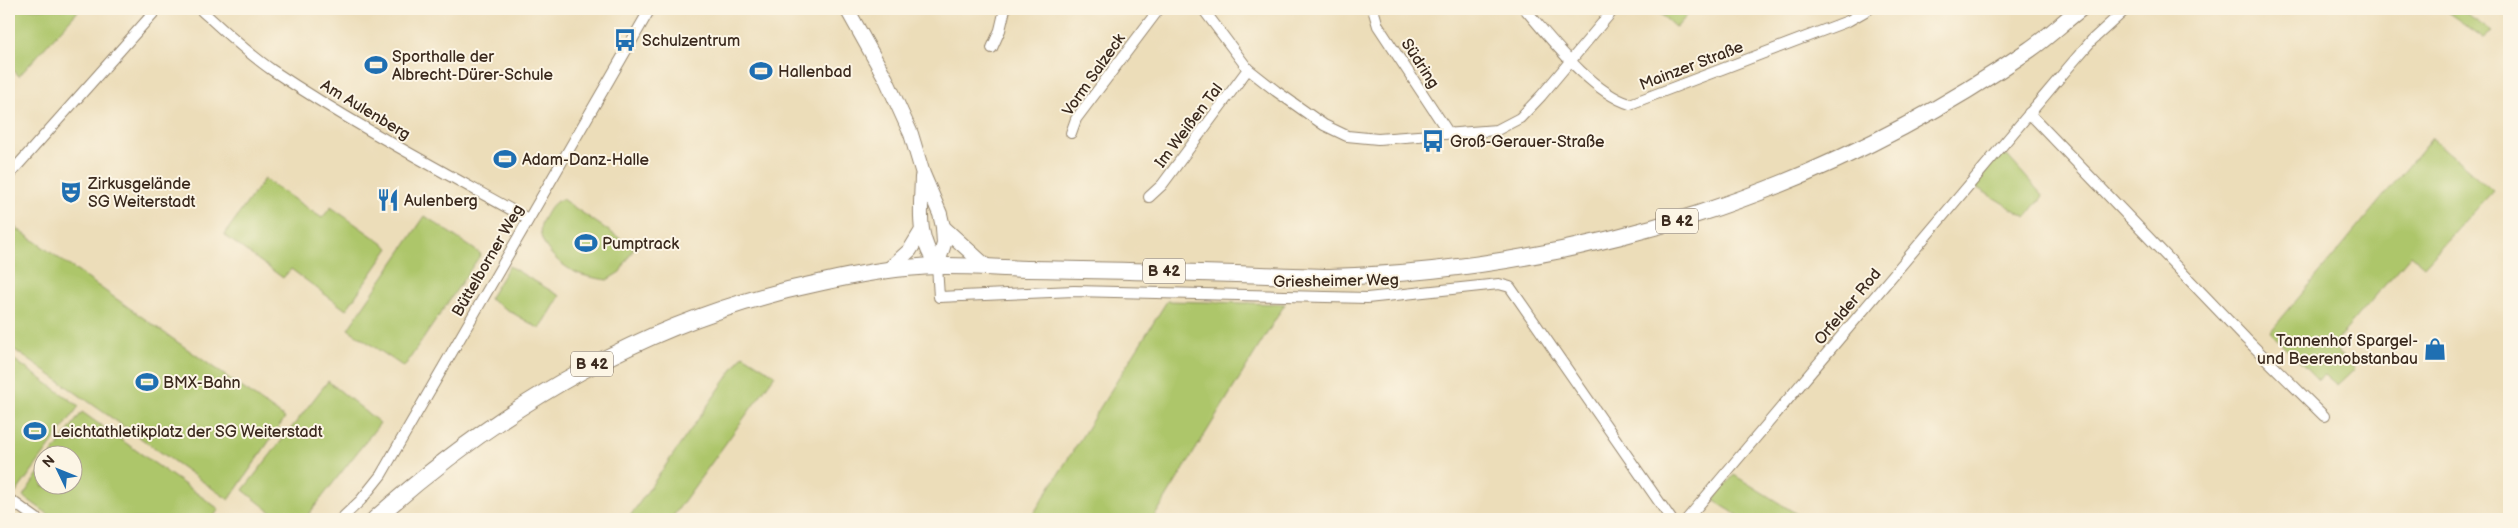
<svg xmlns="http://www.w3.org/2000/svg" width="2518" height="528" font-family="'Balsamiq Sans',sans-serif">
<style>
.green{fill:#adc66b;stroke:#747844}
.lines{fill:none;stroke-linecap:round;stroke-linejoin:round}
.street-casing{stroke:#94846c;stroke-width:12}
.secondary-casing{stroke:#94846c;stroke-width:16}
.primary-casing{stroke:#94846c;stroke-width:18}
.street{stroke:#fff;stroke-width:10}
.secondary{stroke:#fff;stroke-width:14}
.primary{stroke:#fff;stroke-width:16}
.labels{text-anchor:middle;stroke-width:4;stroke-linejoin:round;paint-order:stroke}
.shield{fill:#fcf5e5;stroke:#75675a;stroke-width:1}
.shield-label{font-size:15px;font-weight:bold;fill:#3b2a1e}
.poi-label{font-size:16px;fill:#3b2a1e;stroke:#fcf5e5;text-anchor:start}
.street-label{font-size:16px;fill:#3b2a1e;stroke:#fcf5e5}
</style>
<rect width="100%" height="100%" fill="#fcf5e5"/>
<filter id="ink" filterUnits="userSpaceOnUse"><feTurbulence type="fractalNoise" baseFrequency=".02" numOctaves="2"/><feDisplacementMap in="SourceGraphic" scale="10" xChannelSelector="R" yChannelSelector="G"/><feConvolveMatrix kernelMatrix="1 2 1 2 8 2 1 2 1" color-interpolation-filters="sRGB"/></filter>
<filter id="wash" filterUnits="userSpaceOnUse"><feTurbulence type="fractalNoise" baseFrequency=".0096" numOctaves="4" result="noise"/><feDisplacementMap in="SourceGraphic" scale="20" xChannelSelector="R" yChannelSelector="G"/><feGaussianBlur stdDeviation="1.12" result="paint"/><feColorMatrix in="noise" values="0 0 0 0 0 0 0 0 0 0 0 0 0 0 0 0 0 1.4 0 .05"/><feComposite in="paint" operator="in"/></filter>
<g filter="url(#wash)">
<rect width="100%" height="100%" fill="#ecddb9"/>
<g class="green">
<path d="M9,9H80L19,76L9,66Z"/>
<path d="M1655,9H1693L1676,28Z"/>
<path d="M2443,9H2459L2492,32L2484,38Z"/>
<path d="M2432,138L2493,191L2424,266L2411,255L2332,346L2354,369L2337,385L2325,375L2318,380L2270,332Z"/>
<path d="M2003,151L2043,196L2026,217L1974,186Z"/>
<path d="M264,179L322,218L331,207L389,248L346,310L291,269L283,278L224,235Z"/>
<path d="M562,199L634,248L620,272L607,280C596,278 584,277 573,271C555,262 531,237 544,218C549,209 552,203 562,199Z"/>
<path d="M425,216L481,254L404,367L348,329Z"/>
<path d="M9,223L285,418L229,500L9,346Z"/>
<path d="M509,266L560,296L540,329L489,299Z"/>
<path d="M1167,301L1285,304L1153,519H1039L1032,516Z"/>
<path d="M743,355L775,375L671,519H628Z"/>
<path d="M9,356L79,406L15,494L9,489Z"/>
<path d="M328,381L380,423L305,519H280L243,490Z"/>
<path d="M82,412L219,509L212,519H55L23,496L42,468V486H72V456L51,455Z"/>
<path d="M1734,475L1805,519H1744L1713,500Z"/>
</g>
</g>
<g filter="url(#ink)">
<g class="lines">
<defs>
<g id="street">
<path d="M200,9C223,30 246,52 272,70C354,125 442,171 528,219"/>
<path d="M1203,9L1248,69L1276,91L1324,125L1347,136L1378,139L1497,130L1520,118L1541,96L1614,9"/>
<path d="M1373,9L1378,26L1448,132"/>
<path d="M1525,9C1551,39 1591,92 1630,104L1848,21L1869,9"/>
<path d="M992,48L1000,30L1005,9"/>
<path d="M2029,113L2246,339L2324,416"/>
<path d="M1071,133L1076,119L1159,9"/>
<path d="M9,175L157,9"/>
<path d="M1149,197L1162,185L1248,69"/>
<path d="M937,266L939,297L1074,291L1367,298L1499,284L1510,287L1671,519"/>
<path d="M9,499L37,519"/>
<path d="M341,519L361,500L381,475L650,9"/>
<path d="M1687,519L2073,62L2092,40L2126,9"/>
</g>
<g id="secondary">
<path d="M847,9L886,79L911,134L923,174L940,214L943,227L944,244L937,266"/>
<path d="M922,177C921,214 916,234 937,266"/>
<path d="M943,227L988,268"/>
<path d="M888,270L910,250L921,232"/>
</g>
<path id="primary" d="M375,519C505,403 651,317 823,282C854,275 887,269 919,267C955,264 991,268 1027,269C1128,270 1229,274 1330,277C1582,269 1821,194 2029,50C2047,38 2063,22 2080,9"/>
</defs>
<use href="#street" class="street-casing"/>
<use href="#secondary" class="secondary-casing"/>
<use href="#primary" class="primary-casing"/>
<use href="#street" class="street"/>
<use href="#secondary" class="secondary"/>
<use href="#primary" class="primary"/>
</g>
</g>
<defs>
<symbol id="bus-bare" viewBox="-9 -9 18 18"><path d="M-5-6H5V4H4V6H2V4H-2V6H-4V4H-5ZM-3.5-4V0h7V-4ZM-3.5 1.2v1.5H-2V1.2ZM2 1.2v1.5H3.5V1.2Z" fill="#1f6fb2" stroke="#fcf5e5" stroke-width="2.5" paint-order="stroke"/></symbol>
<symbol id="stadium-bare" viewBox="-9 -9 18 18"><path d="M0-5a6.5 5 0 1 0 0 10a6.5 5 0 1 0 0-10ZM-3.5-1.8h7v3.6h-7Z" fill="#1f6fb2" stroke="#fcf5e5" stroke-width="2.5" paint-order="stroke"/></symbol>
<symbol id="theatre-bare" viewBox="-9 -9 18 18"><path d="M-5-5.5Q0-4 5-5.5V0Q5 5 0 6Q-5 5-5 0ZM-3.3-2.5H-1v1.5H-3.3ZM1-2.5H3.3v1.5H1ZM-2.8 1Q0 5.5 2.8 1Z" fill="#1f6fb2" stroke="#fcf5e5" stroke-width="2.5" paint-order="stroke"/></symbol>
<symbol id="restaurant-bare" viewBox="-9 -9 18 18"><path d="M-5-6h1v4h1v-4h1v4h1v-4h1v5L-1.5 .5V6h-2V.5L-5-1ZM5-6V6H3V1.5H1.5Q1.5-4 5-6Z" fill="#1f6fb2" stroke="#fcf5e5" stroke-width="2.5" paint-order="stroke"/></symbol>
<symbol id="shop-bare" viewBox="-9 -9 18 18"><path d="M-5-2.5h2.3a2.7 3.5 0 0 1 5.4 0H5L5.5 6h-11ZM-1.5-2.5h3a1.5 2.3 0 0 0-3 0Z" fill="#1f6fb2" stroke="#fcf5e5" stroke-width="2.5" paint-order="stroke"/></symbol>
</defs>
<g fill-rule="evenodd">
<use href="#bus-bare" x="609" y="24" width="32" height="32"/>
<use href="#stadium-bare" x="360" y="49" width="32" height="32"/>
<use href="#stadium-bare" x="745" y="55" width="32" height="32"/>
<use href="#bus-bare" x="1417" y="125" width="32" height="32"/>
<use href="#stadium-bare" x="489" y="143" width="32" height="32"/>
<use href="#theatre-bare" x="55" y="176" width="32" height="32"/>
<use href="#restaurant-bare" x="372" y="184" width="32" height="32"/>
<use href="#stadium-bare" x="570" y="227" width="32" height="32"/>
<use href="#shop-bare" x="2419" y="333" width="32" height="32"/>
<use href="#stadium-bare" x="131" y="366" width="32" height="32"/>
<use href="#stadium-bare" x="19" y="415" width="32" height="32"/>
</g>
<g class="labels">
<g class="shield">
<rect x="1656" y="208.5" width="42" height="25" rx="4"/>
<rect x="1143" y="258.5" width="42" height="25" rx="4"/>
<rect x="571" y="351.5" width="42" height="25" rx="4"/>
</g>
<g class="shield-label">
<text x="1677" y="226">B 42</text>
<text x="1164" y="276">B 42</text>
<text x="592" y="369">B 42</text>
</g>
<g class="poi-label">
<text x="642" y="46">Schulzentrum</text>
<text x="392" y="62">Sporthalle der<tspan x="392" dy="18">Albrecht-Dürer-Schule</tspan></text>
<text x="778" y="77">Hallenbad</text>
<text x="1450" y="147">Groß-Gerauer-Straße</text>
<text x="522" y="165">Adam-Danz-Halle</text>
<text x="88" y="189">Zirkusgelände<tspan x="88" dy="18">SG Weiterstadt</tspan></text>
<text x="404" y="206">Aulenberg</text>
<text x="602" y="249">Pumptrack</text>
<text x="2418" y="346" text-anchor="end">Tannenhof Spargel-<tspan x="2418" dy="18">und Beerenobstanbau</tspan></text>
<text x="163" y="388">BMX-Bahn</text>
<text x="52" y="437">Leichtathletikplatz der SG Weiterstadt</text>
</g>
<g class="street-label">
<text transform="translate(1421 63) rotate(57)" y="6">Südring</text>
<text transform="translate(1691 65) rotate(-21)" y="6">Mainzer Straße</text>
<text transform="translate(1093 74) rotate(-55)" y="6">Vorm Salzeck</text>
<text transform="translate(366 109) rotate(31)" y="6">Am Aulenberg</text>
<text transform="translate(1188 125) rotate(-53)" y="6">Im Weißen Tal</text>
<text transform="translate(487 260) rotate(-60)" y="6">Büttelborner Weg</text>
<text transform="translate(1336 280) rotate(-1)" y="6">Griesheimer Weg</text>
<text transform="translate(1847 306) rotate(-50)" y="6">Orfelder Rod</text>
</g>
</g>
<rect width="2518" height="528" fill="none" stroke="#fcf5e5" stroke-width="30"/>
<g transform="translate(58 470) rotate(313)"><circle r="24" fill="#fcf5e5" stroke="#afa495"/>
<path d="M0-4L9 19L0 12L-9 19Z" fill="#1f6fb2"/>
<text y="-8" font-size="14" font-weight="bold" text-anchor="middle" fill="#3b2a1e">N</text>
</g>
</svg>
